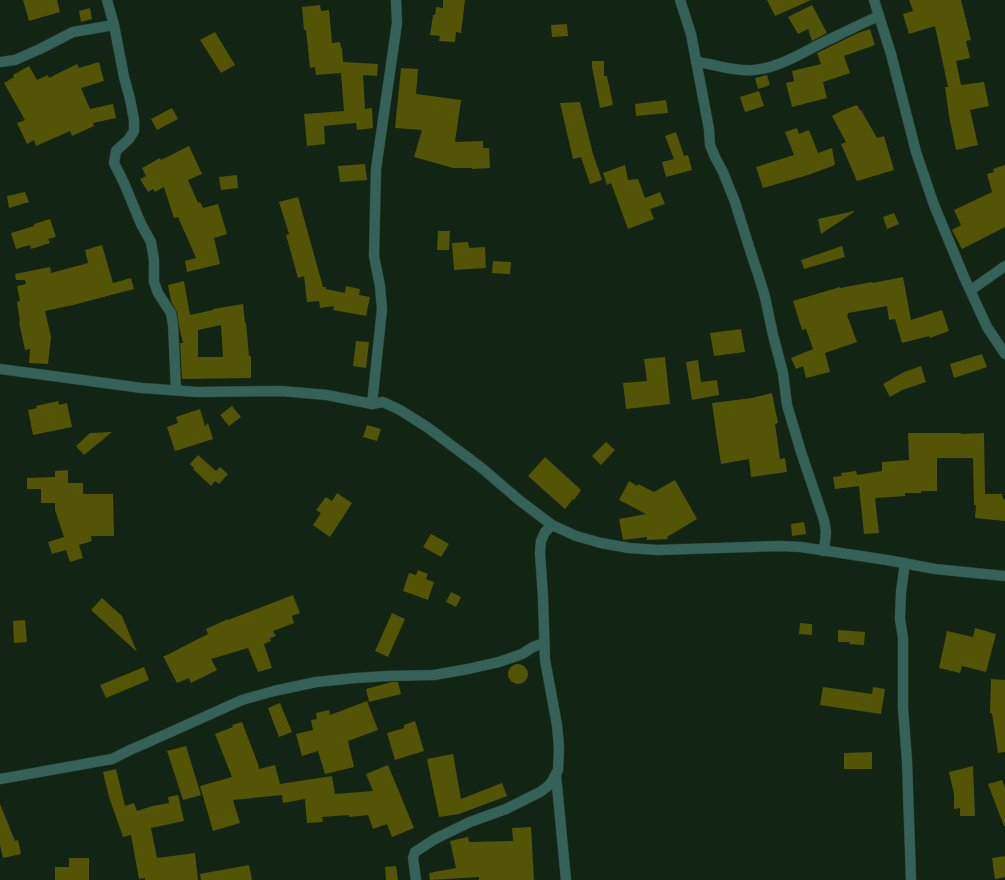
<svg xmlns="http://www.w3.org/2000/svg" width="1005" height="880" font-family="Inter,sans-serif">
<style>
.building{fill:#535405;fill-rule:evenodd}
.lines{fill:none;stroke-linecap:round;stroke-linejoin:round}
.minor-casing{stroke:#2f4030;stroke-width:11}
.minor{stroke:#346158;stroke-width:10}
</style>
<rect width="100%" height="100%" fill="#122413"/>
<g class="building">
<path d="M23,0H57L60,12L29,21Z"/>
<path d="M443,0H465L461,33L456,32L455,42L439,41L440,36L430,35L433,15H435L436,7L443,8Z"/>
<path d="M767,0H811L775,16Z"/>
<path d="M909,0H961L971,40L966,41L970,58L956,61L961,85L984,82L989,106L970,110L978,145L956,150L949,116L945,87H948L935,26L909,34L903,14L913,11Z"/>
<path d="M320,5L321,11L329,10L332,43L340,42L341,48H342L343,62L378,64L377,76L363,75L365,109L372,108L373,128L357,130L356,123L324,126L325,144L307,146L304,114L344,111L341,73L316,75L315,67L310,68L306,30H304L302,7Z"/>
<path d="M812,5L827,33L812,41L808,29L798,34L788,17Z"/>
<path d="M90,8L92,19L81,22L79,11Z"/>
<path d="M567,24L568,36L552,37L551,25Z"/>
<path d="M870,29L875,45L844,56L850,73L823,82L827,98L792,107L786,83L794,81L792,71L821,64L817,53L858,33Z"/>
<path d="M215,32L235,65L221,73L200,40Z"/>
<path d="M592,61H604V76H607L613,105L600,108L592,67Z"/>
<path d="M99,62L104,81L81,88L90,109L113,104L116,118L93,123L94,126L72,136L70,131L36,146L34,140L27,144L17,123L25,120L4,83L14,77L13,75L29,66L37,80L48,75L49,78L77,64L79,68Z"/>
<path d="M401,68L418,69L416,94L461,100L455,142L483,141V148H489L490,168L472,169V168H453L414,157L422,130L395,128Z"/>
<path d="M767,75L770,85L758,89L755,78Z"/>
<path d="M759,91L764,106L745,112L740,97Z"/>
<path d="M666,100L668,113L636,116L635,104Z"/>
<path d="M580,102L593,154L602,180L590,184L581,157L573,159L560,103Z"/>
<path d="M857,105L860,110H861L877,138L884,136L894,170L857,181L841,144L846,142L832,116L843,110Z"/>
<path d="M172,108L178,119L157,130L151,119Z"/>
<path d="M797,128L799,134L809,130L818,153L832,148L835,165L808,175L763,188L756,167L794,155L785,132Z"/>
<path d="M676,132L684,156L688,155L692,170L666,177L662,162L674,159L665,136Z"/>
<path d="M189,146L202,174L188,180L198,203L200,202L203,208L218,204L227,234L214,238L220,264L187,272L185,261L196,258L178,217L174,218L164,187L155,192L153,189L148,192L140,179L146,176L142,168L160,158L161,160Z"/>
<path d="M365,164L367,180L340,182L338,166Z"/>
<path d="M625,165L628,180L638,179L645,198L660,192L665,204L650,209L654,219L628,229L611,183L607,185L603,173Z"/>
<path d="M1005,165V227L962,249L952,230L961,225L954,210L992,192L987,174L994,172L993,169Z"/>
<path d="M237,175L238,188L221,190L219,177Z"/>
<path d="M25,192L29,202L9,208L7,196Z"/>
<path d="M298,197L323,287H326V289L345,293L346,286L360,289L359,295L370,297L366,316L333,310L334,306L320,308L319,301L307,302L304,276L298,278L286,235L289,234L279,202Z"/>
<path d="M854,211V212L821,234L818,219Z"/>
<path d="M894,213L899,224L887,229L883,217Z"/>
<path d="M50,219L56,237L48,239L50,243L31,249L30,245L16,249L11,233L34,226V224Z"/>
<path d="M438,231H450L449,250H437Z"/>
<path d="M468,242L469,248L485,247L486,268L454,270L452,243Z"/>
<path d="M102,245L113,283L131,278L134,289L73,305L45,311L51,337L48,364L29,363L30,349L25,350L19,322H20L17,302L20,301L17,286L26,284L25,280H16L15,274L50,267L51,273L88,263L85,250Z"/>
<path d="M842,246L845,257L804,269L801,260Z"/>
<path d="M493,261L511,262L510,274L492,273Z"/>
<path d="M903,277L911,320L942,310L949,331L930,338L929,336L902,343L895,319L889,320L887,306L848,313V315H847L857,342L825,353L830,372L806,378L803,366L796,369L791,358L813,349L806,329L802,330L793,301L840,287V288L872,282L873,283Z"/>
<path d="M184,281L190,315L213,310V309L243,304L245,323H246L249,356H251V378L182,379L180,343H183L180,331L177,312L171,301L168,285ZM221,325L223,357H198V330Z"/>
<path d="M741,329L745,352L714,356L710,333Z"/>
<path d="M356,341L369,342L366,368L353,366Z"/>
<path d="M982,354L987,367L954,378L950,364Z"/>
<path d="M665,357L670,404L626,409L623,383L647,381L644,359Z"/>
<path d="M698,360L701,382L717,380L719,395L692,400L686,362Z"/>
<path d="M921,366L926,382L902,390L890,397L883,384L904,372Z"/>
<path d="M772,393L778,423L775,424L780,459L785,458L787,472L751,477L749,459L721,464L716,432L712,403L752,398Z"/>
<path d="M58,401L59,405L67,403L72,427L33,435L28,410L37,408L36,406Z"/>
<path d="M232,406L241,417L229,426L220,415Z"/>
<path d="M200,409L205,426L208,423L213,439L175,451L167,427L178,423L176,417Z"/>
<path d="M367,425L381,429L377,441L363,437Z"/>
<path d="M112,432L84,455L76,446L90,433Z"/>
<path d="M908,433H961V434L984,433L985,494H1002L1003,499H1005V521L975,518L976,505H974L973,458H937V491H921V493H905V496L875,498L879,533L864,534L859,486L835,489L833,477L842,476L841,473L856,471L857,475L882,471V462L909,460Z"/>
<path d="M606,442L615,450L601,465L592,456Z"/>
<path d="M198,455L216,471L220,467L228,474L219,484L215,481L211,486L193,469L194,468L190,464Z"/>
<path d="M545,457L581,490L574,500L573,499L565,509L528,476Z"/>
<path d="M68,470V483H83V494H113L114,536H91L92,541L79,545L83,558L70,562L66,550L52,554L48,542L64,537L55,510V503H41V489H27V478L55,477V471Z"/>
<path d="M675,480L697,519L667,537L668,539L647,540V537L623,540L619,519L646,514L619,500L629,481L637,486L638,484L654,492Z"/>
<path d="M337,493L352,503L330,537L313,525L321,513L316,510L326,497L332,501Z"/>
<path d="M804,522L806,534L792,536L791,524Z"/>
<path d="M431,534L449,544L441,557L423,547Z"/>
<path d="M418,570L428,574L426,579L434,582L428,600L403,591L409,573L416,575Z"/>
<path d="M451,592L461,597L456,607L446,602Z"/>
<path d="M293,595L300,613L292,616L294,623L273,631L276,636L270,638L271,641L264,644L272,668L258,672L248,648L211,659L217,670L191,683L189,678L177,683L163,656H165L208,634L206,629L228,619V620Z"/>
<path d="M102,598L122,616L137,652L91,610Z"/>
<path d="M392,613L405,619L388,657L375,651Z"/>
<path d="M25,620L27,642L14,643L13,621Z"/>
<path d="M800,623L812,624V635L799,634Z"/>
<path d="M975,628L996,634L986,672L962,666L960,673L939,668L947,631L973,637Z"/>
<path d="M838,630L865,632L864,645L849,644L850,642H838Z"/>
<circle cx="518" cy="674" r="10"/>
<path d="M144,667L149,680L106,698L100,685Z"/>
<path d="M991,679L1005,680V752L998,753L992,713H990Z"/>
<path d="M392,682H398L401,694L369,702L366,689Z"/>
<path d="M823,687L872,694L873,687L885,689L881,714L820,705Z"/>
<path d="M367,701L378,730L348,741L354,767L325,774L318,751L302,756L296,734L313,730L311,720L317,719L316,713L329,710L330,715Z"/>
<path d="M280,703L292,732L279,737L268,708Z"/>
<path d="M415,721L424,751L395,760L387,733L404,728V725Z"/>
<path d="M242,722L258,764L259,769L275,765L280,784L332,776L335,794L373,791L366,774L388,765L414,828L392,837L387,824L373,829L368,815L349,817V815L322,817L323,822L307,823L305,799L283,803L282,795L233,800L240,823L213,831L200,786L232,777L215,734L233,727L232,725Z"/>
<path d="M186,746L201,795L183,800L167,751Z"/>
<path d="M872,752V769H844V753Z"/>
<path d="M453,754L461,799L502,783L507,796L459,814L439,817L427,759Z"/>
<path d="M973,766L975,816H960V808L954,809V794L949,772Z"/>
<path d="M116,769L125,806L134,803L137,811L152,806L169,803L168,797L178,795L184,821L151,828L157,858L195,853L198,880H145V878L139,879L131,835L123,837L109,797L103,772Z"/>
<path d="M1002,780L1005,788V826H1004L988,784Z"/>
<path d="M0,804L15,841L18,840L21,854L3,858L0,845Z"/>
<path d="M531,827L534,880H479V877L430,880L429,873L456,868L450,841L468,837L469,842L513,841L512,828Z"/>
<path d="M1005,856V877L995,879L992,858Z"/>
<path d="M69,858H89V880H55V867H69Z"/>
<path d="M249,865L252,880H201L200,874Z"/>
<path d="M396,866L398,880H386L385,867Z"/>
</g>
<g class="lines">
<defs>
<g id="minor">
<path d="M107,0L114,25L124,77L130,99L134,120V131L129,139L116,151L114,163L124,183L141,224L151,242L154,260V282L158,293L171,313L173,324L176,390"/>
<path d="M680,0L691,34L709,129L710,145L715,157L723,172L735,202L750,250L759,277L765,297L773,335L783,373L787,405L801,452L824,520L826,532L824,551"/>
<path d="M874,0L891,54L916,152L934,205L964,277L987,327L1005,354"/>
<path d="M0,62L15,60L40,49L73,32L114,25"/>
<path d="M696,62C716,64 734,72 754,70C776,68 797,56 816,46C837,36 858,25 879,16"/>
<path d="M971,290L1005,266"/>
<path d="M0,369L142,388L197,392L281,391L327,395L372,404L383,402L400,410L427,427L483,469L519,500L552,525L576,536L601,543L629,548L658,550L779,546L801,547L887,560L935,569L1005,576"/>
<path d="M372,404L382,309L380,286L374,256L376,169L397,23L396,0"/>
<path d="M905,563L901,592L900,619L903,638V708L907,761L911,880"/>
<path d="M556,775L566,880"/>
<path d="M0,779L112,759L132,749L144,744L242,700L274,691L316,682L356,678L388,676L434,675L468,669L499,662L522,654L533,647L544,643"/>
<path d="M416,880L413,858L415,852L418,850L435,839L470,822L506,809L540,792L547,787L551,783L558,770L559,748L557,725L545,660L543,597L540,553L541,541L545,532L552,525"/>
</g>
</defs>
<use href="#minor" class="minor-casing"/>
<use href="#minor" class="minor"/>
</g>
</svg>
